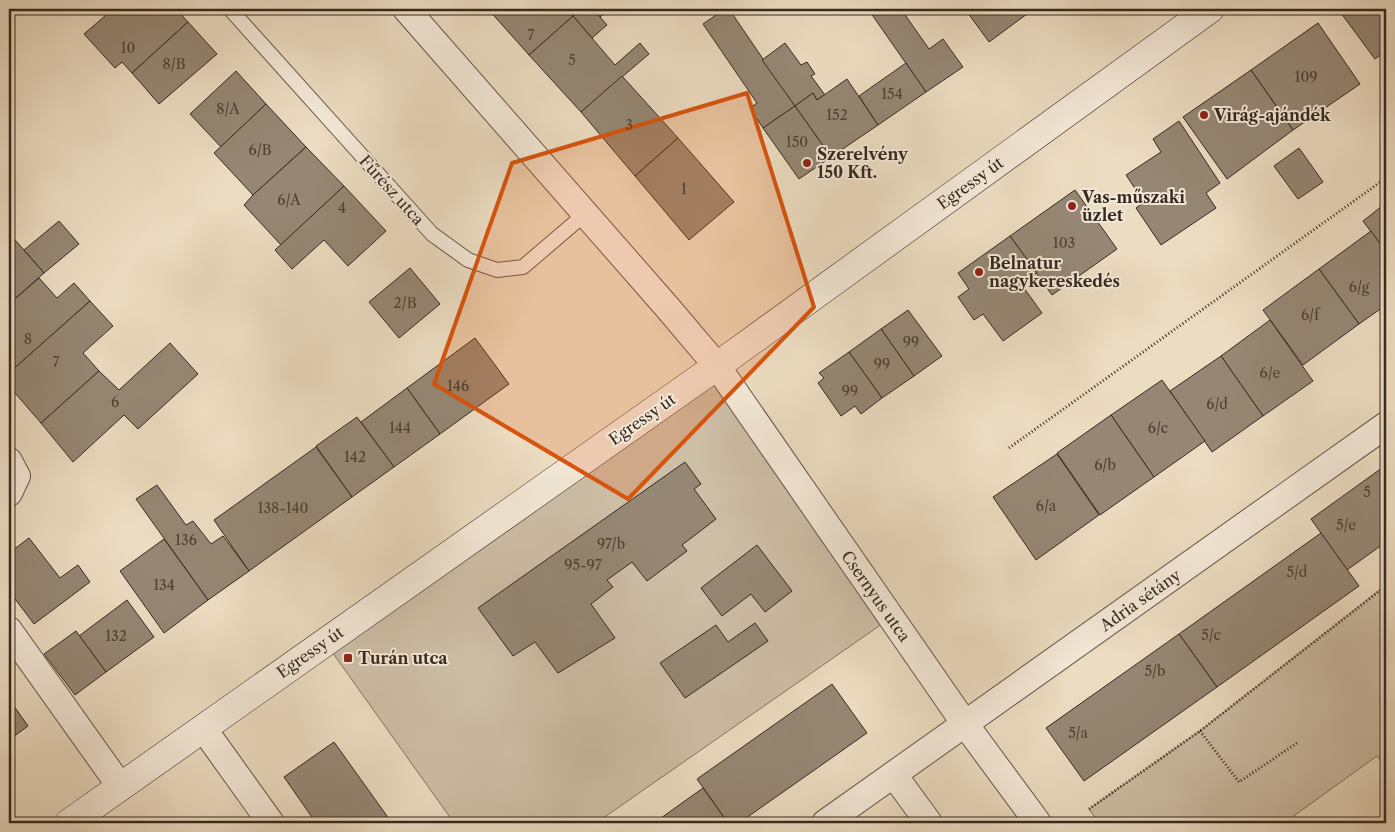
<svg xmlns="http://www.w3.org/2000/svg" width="1395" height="832" font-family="'Libre Caslon Text',serif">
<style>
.green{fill:#cdbea6;stroke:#827463}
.building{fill:#958774;stroke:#362a20}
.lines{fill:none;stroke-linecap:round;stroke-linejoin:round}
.lane-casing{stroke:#645648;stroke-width:16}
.street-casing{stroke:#645648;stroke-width:28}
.secondary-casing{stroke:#362a20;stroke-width:29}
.path{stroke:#362a20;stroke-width:3;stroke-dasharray:1 2.5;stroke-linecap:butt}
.lane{stroke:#f3e8d7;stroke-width:14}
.street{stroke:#f3e8d7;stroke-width:26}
.secondary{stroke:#f3e8d7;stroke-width:28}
.marked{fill:#d6540e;fill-opacity:0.2;stroke:#d6540e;stroke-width:4;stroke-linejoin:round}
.poi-dot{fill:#8f2418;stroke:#f3e8d7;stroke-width:2}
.labels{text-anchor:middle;stroke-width:4;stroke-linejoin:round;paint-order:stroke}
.number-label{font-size:14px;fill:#4e4135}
.poi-label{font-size:16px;font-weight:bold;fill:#362a20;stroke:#f3e8d7;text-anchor:start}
.street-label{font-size:16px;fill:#362a20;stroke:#f3e8d7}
</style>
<rect width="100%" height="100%" fill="#ecdcc1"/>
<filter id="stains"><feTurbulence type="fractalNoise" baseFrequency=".004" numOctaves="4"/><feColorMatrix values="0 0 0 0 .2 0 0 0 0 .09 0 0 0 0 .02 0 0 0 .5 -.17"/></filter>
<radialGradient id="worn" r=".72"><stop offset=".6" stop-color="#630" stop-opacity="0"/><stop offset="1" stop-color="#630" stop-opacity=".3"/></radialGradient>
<g class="green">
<path d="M717,366L892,617L596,823H454L325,642Z"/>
<path d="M1386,585V768L1377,756L1284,823H1099L1089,809L1200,731Z"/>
</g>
<g class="building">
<path d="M113,9H176L188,22L132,73L122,62L115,68L84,34Z"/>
<path d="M488,9H566L573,16L529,55Z"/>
<path d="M581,9H593L607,25L592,38L573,16Z"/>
<path d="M593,9H610L600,17Z"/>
<path d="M725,9H729L795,106L763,128L750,108L757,103L703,24Z"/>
<path d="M868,9H901L929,49L943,39L963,67L926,92Z"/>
<path d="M965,9H1023L1027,14L989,42Z"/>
<path d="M1338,9H1381L1386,16V51L1375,59Z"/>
<path d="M573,16L615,65L640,43L649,54L581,112L529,55Z"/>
<path d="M188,22L217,54L159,104L132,73Z"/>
<path d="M1318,23L1360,84L1293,130L1251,70Z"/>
<path d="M785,43L801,65L807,62L815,74L811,76L825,95L817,100L813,93L795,106L762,60Z"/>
<path d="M906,63L926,92L878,125L859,96Z"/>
<path d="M1251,70L1293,130L1227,179L1183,117Z"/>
<path d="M236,71L266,104L221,147L190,114Z"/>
<path d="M622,76L678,138L635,176L581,112Z"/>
<path d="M847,79L878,125L831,157L795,106L813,93L817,100Z"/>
<path d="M266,104L306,147L253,195L214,153Z"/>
<path d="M795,106L831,157L799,179L763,128Z"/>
<path d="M1179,121L1220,183L1206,193L1216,208L1161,245L1136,208L1144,202L1126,175L1161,152L1153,139Z"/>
<path d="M678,138L734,202L689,240L635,176Z"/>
<path d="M306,147L344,186L281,245L244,205L253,195Z"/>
<path d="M1299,148L1323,182L1298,199L1274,166Z"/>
<path d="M344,186L386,231L348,266L324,240L292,269L275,250Z"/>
<path d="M1075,190L1117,249L1052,295L1010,236Z"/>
<path d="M1386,203V252L1363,221Z"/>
<path d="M59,221L79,244L44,273L24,250Z"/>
<path d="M1371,231L1386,252V305L1359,324L1319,269Z"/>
<path d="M9,233L44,273L9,304Z"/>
<path d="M1010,236L1037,273L1021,284L1042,313L1003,341L983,314L974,320L958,297L969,289L958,273Z"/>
<path d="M410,268L440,304L399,338L369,302Z"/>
<path d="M1319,269L1359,324L1303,365L1263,310Z"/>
<path d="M39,278L57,298L74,283L90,301L9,373V304Z"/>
<path d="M90,301L113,326L83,353L99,371L41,423L9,386V373Z"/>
<path d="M908,310L942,356L914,376L881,329Z"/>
<path d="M1270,320L1313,381L1263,416L1221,356Z"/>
<path d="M881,329L914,376L882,398L849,352Z"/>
<path d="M475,338L509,384L440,434L407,388Z"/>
<path d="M170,343L198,374L138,429L124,415L73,462L41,423L99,371L119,390Z"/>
<path d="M849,352L882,398L861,414L855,406L841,416L818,383L824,378L819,373Z"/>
<path d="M1221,356L1263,416L1212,452L1170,391Z"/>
<path d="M1162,380L1205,441L1154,477L1111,415Z"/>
<path d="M407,388L440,434L394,467L361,422Z"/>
<path d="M1111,415L1154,477L1100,515L1057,453Z"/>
<path d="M357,417L394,467L352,497L316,446Z"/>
<path d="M316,447L352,497L249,571L214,520Z"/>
<path d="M1057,454L1099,515L1036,560L993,497Z"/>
<path d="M685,462L701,484L694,489L716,519L682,545L687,551L647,581L632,562L607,580L613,587L591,604L615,638L558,673L535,642L513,656L478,608Z"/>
<path d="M1386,465V542L1347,570L1311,519Z"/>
<path d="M157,485L186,525L193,521L211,544L223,536L249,571L208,600L136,499Z"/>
<path d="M1321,533L1359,586L1217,687L1179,634Z"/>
<path d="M29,538L60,578L78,565L90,582L34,624L9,591V553Z"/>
<path d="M164,539L208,600L164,633L120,571Z"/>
<path d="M757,545L792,591L765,612L751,594L722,616L701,588Z"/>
<path d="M127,600L154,637L106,672L79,636Z"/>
<path d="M755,623L768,641L685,698L660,663L716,625L728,642Z"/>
<path d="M76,631L106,672L75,695L44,654Z"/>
<path d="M1179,634L1217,687L1084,781L1046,728Z"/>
<path d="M832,684L867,733L739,823H728L697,779Z"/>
<path d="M9,699L28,726L9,740Z"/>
<path d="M334,742L392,823H316L284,777Z"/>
<path d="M703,788L728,823H654Z"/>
</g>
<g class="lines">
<defs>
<path id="lane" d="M230,9L432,234L468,260L497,270L523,267L585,214"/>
<g id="street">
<path d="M406,9L667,307L717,366L965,724L1038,823"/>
<path d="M9,461L17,476L9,493"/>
<path d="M9,630L120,786"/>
<path d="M203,728L271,823"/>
<path d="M894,775L929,823"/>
<path d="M825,823L1386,425"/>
</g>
<path id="secondary" d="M69,823L717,366L1210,9"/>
</defs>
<use href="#lane" class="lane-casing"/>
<use href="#street" class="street-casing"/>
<use href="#secondary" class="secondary-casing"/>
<g class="path">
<path d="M1009,448L1386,178"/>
<path d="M1200,731L1239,782L1297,743"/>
<path d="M1089,809L1200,731L1386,586"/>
</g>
<use href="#lane" class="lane"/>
<use href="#street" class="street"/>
<use href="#secondary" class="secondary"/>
</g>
<path class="marked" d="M747,93L814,307L628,499L434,384L512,163Z"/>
<g class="poi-dot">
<circle cx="1204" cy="115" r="5"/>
<circle cx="807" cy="163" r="5"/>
<circle cx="1072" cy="206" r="5"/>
<circle cx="979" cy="272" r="5"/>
<rect x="343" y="653" width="10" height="10" rx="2.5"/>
</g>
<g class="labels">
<g class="number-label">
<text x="531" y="40">7</text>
<text x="128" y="53">10</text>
<text x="572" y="65">5</text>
<text x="174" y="69">8/B</text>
<text x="1306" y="82">109</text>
<text x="892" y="99">154</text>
<text x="228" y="114">8/A</text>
<text x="837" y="120">152</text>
<text x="629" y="130">3</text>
<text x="797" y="147">150</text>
<text x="260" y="155">6/B</text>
<text x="684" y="194">1</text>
<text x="289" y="205">6/A</text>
<text x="342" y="213">4</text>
<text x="1064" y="248">103</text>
<text x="1359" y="292">6/g</text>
<text x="405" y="308">2/B</text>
<text x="1310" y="320">6/f</text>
<text x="28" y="344">8</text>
<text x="911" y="347">99</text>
<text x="56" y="367">7</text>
<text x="882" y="369">99</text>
<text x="1270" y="378">6/e</text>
<text x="458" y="391">146</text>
<text x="850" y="396">99</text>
<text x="115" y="407">6</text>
<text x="1217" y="409">6/d</text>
<text x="400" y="433">144</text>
<text x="1158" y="433">6/c</text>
<text x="355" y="462">142</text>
<text x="1105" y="470">6/b</text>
<text x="1367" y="497">5</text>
<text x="1046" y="511">6/a</text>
<text x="283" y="513">138-140</text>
<text x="1346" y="530">5/e</text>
<text x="186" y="545">136</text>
<text x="611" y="549">97/b</text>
<text x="583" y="570">95-97</text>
<text x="1297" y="577">5/d</text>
<text x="164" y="590">134</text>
<text x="1211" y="640">5/c</text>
<text x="116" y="641">132</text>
<text x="1155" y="676">5/b</text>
<text x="1078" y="738">5/a</text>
</g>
<g class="poi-label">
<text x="1214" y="121">Virág-ajándék</text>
<text x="817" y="160">Szerelvény<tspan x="817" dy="18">150 Kft.</tspan></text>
<text x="1082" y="203">Vas-műszaki<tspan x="1082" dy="18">üzlet</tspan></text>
<text x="989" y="269">Belnatur<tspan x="989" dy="18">nagykereskedés</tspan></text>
<text x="358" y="664">Turán utca</text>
</g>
<g class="street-label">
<text transform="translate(970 183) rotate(-36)" y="6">Egressy út</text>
<text transform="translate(392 190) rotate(48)" y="6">Fűrész utca</text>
<text transform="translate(642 419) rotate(-35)" y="6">Egressy út</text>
<text transform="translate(876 596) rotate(55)" y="6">Csernyus utca</text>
<text transform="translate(1140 600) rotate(-35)" y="6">Adria sétány</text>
<text transform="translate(310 652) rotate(-35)" y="6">Egressy út</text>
</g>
</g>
<rect width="1395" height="832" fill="none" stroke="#ecdcc1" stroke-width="30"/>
<rect x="10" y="10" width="1375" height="812" fill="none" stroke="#362a20" stroke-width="2.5"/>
<rect x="15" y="15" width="1365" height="802" fill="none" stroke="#362a20"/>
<rect width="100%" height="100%" filter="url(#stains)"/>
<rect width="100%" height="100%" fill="url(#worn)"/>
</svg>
